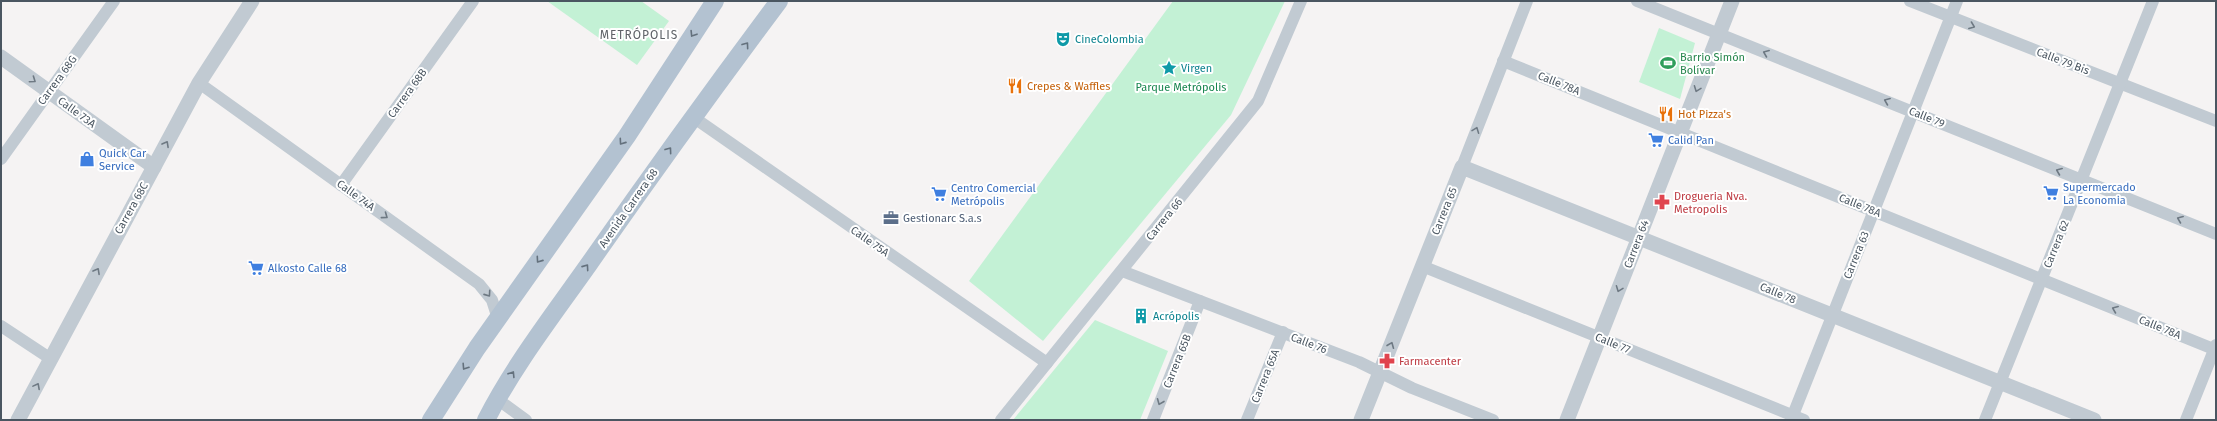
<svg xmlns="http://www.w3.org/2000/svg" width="2217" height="421" font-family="'Fira Sans',sans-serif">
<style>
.green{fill:#c3f1d5}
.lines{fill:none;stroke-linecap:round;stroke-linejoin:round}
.minor{stroke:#c1cad2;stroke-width:12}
.tertiary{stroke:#c1cad2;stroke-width:15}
.primary{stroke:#b3c2d1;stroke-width:18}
.oneway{stroke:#6e7983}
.oneway2{stroke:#64717d}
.labels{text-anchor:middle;stroke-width:4;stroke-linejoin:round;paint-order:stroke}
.culture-label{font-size:11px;fill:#0d838f;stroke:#fff;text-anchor:start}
.leisure-label{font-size:11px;fill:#27864d;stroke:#fff;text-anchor:start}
.street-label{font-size:11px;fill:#4a5661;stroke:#fff}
.food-label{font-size:11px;fill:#c56008;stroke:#fff;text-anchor:start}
.park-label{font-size:11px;fill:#17864f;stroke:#fff}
.shop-label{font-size:11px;fill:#366cbe;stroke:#fff;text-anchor:start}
.health-label{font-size:11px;fill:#be3a42;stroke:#fff;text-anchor:start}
.service-label{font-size:11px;fill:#4e5e75;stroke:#fff;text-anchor:start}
.neighbourhood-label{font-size:12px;letter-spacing:1px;fill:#5f6368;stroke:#fff}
</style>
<rect width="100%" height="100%" fill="#f5f3f3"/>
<g class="green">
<path d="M547,1H641L669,21L637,65Z"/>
<path d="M1173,1H1285L1231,115L1043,341L969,281Z"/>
<path d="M1659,28L1695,43L1680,99L1639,82Z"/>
<path d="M1095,320L1168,351L1140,420H1013Z"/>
</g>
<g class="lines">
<g class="minor">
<path d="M1637,1L2216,234"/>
<path d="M1910,1L2216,121"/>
<path d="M1503,61L2216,350"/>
<path d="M199,83L479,284L492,300L498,319"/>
<path d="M693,117L1047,363"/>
<path d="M1,159L114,1"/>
<path d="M1462,167L1527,1"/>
<path d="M341,185L473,1"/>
<path d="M1422,266L1804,420"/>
<path d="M1122,271L1359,362L1412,388L1493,420"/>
<path d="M1,326L51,359"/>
<path d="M497,399L526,420"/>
<path d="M1001,420L1258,101L1301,1"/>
<path d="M1153,420L1200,301"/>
<path d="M1247,420L1283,332"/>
<path d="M1791,420L1957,1"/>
<path d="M1985,420L2153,1"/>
<path d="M2186,420L2216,345"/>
</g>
<g class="tertiary">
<path d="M1,57L154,167"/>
<path d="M18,420L199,83L252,1"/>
<path d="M1361,420L1462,167L2094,420"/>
<path d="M1567,420L1732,1"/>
</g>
<g class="primary">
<path d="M431,420L477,348L627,136L715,1"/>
<path d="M486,420C514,365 553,315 589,264C651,175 714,88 779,1"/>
</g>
</g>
<defs><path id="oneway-chevron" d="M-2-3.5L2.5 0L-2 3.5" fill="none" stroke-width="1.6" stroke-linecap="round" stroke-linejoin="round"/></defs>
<g class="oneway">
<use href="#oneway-chevron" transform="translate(1972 26) rotate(21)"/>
<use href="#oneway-chevron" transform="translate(1766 53) rotate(-158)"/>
<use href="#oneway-chevron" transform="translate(33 80) rotate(35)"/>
<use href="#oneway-chevron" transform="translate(1697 89) rotate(111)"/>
<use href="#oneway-chevron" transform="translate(1887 101) rotate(-158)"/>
<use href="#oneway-chevron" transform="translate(1476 130) rotate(-69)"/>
<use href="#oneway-chevron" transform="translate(166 144) rotate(-61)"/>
<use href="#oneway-chevron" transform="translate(2059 171) rotate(-158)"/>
<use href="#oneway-chevron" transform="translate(385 216) rotate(36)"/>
<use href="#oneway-chevron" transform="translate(2180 219) rotate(-158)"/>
<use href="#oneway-chevron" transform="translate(97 271) rotate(-61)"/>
<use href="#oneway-chevron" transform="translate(1619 289) rotate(111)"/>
<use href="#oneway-chevron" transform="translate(488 294) rotate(55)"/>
<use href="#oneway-chevron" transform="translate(2115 309) rotate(-158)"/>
<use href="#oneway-chevron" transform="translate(1391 345) rotate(-68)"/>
<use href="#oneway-chevron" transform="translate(37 386) rotate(-62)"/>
<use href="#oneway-chevron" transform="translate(1160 402) rotate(112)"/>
</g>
<g class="oneway2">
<use href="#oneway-chevron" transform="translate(693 34) rotate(122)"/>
<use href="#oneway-chevron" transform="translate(746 45) rotate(-54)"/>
<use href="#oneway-chevron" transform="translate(622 142) rotate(125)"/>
<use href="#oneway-chevron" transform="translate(669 150) rotate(-54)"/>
<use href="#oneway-chevron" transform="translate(539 260) rotate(125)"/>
<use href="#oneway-chevron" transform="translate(586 267) rotate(-55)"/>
<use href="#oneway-chevron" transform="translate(465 367) rotate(123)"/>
<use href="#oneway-chevron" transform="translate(512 374) rotate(-58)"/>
</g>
<defs>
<symbol id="theatre-bare" viewBox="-9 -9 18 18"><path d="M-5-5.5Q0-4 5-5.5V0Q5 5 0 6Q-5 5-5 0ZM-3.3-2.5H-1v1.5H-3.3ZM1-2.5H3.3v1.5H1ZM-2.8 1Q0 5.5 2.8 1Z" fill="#0f9aa8" stroke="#fff" stroke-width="2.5" paint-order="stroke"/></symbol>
<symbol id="stadium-bare" viewBox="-9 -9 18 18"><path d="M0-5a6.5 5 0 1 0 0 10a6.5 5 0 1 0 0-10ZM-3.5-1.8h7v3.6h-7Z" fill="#2e9e5b" stroke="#fff" stroke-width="2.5" paint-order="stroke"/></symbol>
<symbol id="sight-bare" viewBox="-9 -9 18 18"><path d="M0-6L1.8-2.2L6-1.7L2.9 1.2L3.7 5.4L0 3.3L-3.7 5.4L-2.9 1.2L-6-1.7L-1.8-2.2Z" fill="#0f9aa8" stroke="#fff" stroke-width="2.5" paint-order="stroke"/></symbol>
<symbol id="restaurant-bare" viewBox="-9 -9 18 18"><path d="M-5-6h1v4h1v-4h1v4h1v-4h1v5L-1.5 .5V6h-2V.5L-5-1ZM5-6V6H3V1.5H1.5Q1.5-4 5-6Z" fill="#e8710a" stroke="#fff" stroke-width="2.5" paint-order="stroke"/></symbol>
<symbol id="supermarket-bare" viewBox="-9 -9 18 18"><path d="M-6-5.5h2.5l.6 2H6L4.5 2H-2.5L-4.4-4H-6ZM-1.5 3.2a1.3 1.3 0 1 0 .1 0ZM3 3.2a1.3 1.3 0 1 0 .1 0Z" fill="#3f7fe0" stroke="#fff" stroke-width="2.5" paint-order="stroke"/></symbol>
<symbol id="shop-bare" viewBox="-9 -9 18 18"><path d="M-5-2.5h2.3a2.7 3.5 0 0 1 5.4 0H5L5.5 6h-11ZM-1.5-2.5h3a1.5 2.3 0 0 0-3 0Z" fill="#3f7fe0" stroke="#fff" stroke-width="2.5" paint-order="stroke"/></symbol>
<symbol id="pharmacy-bare" viewBox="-9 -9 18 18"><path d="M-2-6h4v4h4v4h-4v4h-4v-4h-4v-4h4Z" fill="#e0444e" stroke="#fff" stroke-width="2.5" paint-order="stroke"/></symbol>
<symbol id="office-bare" viewBox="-9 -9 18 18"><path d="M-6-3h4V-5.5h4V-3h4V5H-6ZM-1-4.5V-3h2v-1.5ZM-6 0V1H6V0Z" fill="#5c6f8a" stroke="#fff" stroke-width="2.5" paint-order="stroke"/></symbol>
<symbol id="building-bare" viewBox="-9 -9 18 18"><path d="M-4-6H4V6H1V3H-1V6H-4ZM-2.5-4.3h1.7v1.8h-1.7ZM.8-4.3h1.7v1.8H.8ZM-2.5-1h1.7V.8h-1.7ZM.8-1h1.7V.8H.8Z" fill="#0f9aa8" stroke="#fff" stroke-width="2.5" paint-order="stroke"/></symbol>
</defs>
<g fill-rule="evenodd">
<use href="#theatre-bare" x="1052" y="28" width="22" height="22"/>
<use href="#stadium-bare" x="1657" y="52" width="22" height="22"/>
<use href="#sight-bare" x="1158" y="57" width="22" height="22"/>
<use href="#restaurant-bare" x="1004" y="75" width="22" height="22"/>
<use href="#restaurant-bare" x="1655" y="103" width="22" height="22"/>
<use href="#supermarket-bare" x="1645" y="129" width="22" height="22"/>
<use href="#shop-bare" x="76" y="148" width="22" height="22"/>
<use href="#supermarket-bare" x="2040" y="182" width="22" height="22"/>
<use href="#supermarket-bare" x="928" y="183" width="22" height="22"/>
<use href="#pharmacy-bare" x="1651" y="191" width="22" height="22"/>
<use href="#office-bare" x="880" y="207" width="22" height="22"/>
<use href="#supermarket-bare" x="245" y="257" width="22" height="22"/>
<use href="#building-bare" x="1130" y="305" width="22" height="22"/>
<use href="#pharmacy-bare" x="1376" y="350" width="22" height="22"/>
</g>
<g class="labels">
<g class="culture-label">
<text x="1075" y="43">CineColombia</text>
<text x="1181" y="72">Virgen</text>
<text x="1153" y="320">Acrópolis</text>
</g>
<g class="leisure-label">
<text x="1680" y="61">Barrio Simón<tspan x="1680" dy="13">Bolívar</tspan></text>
</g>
<g class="street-label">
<text transform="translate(2063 61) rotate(21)" y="4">Calle 79 Bis</text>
<text transform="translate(57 80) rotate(-54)" y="4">Carrera 68G</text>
<text transform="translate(1559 83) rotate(22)" y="4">Calle 78A</text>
<text transform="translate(407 93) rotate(-54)" y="4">Carrera 68B</text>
<text transform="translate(77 112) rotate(36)" y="4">Calle 73A</text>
<text transform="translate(1927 117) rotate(22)" y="4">Calle 79</text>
<text transform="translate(356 195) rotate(36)" y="4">Calle 74A</text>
<text transform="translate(1860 205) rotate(22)" y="4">Calle 78A</text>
<text transform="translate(131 208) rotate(-61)" y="4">Carrera 68C</text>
<text transform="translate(628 208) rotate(-55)" y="4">Avenida Carrera 68</text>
<text transform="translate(1444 211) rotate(-68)" y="4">Carrera 65</text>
<text transform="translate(1164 219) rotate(-51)" y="4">Carrera 66</text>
<text transform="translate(870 241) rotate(35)" y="4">Calle 75A</text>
<text transform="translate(1636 244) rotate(-69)" y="4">Carrera 64</text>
<text transform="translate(2056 244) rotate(-68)" y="4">Carrera 62</text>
<text transform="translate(1856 255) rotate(-68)" y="4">Carrera 63</text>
<text transform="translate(1778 293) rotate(22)" y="4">Calle 78</text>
<text transform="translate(2160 327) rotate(22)" y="4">Calle 78A</text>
<text transform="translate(1309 343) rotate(21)" y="4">Calle 76</text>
<text transform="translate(1613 343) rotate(22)" y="4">Calle 77</text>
<text transform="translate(1177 361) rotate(-68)" y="4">Carrera 65B</text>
<text transform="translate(1265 376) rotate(-68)" y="4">Carrera 65A</text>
</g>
<g class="food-label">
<text x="1027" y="90">Crepes &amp; Waffles</text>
<text x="1678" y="118">Hot Pizza's</text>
</g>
<g class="park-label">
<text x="1181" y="91">Parque Metrópolis</text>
</g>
<g class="shop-label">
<text x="1668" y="144">Calid Pan</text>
<text x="99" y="157">Quick Car<tspan x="99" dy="13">Service</tspan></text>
<text x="2063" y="191">Supermercado<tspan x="2063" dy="13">La Economia</tspan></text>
<text x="951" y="192">Centro Comercial<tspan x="951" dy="13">Metrópolis</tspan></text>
<text x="268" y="272">Alkosto Calle 68</text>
</g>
<g class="health-label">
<text x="1674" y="200">Drogueria Nva.<tspan x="1674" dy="13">Metropolis</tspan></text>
<text x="1399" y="365">Farmacenter</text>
</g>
<g class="service-label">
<text x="903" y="222">Gestionarc S.a.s</text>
</g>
<g class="neighbourhood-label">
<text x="639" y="39">METRÓPOLIS</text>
</g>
</g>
<rect width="2217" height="421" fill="none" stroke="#4a5661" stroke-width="4"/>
</svg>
